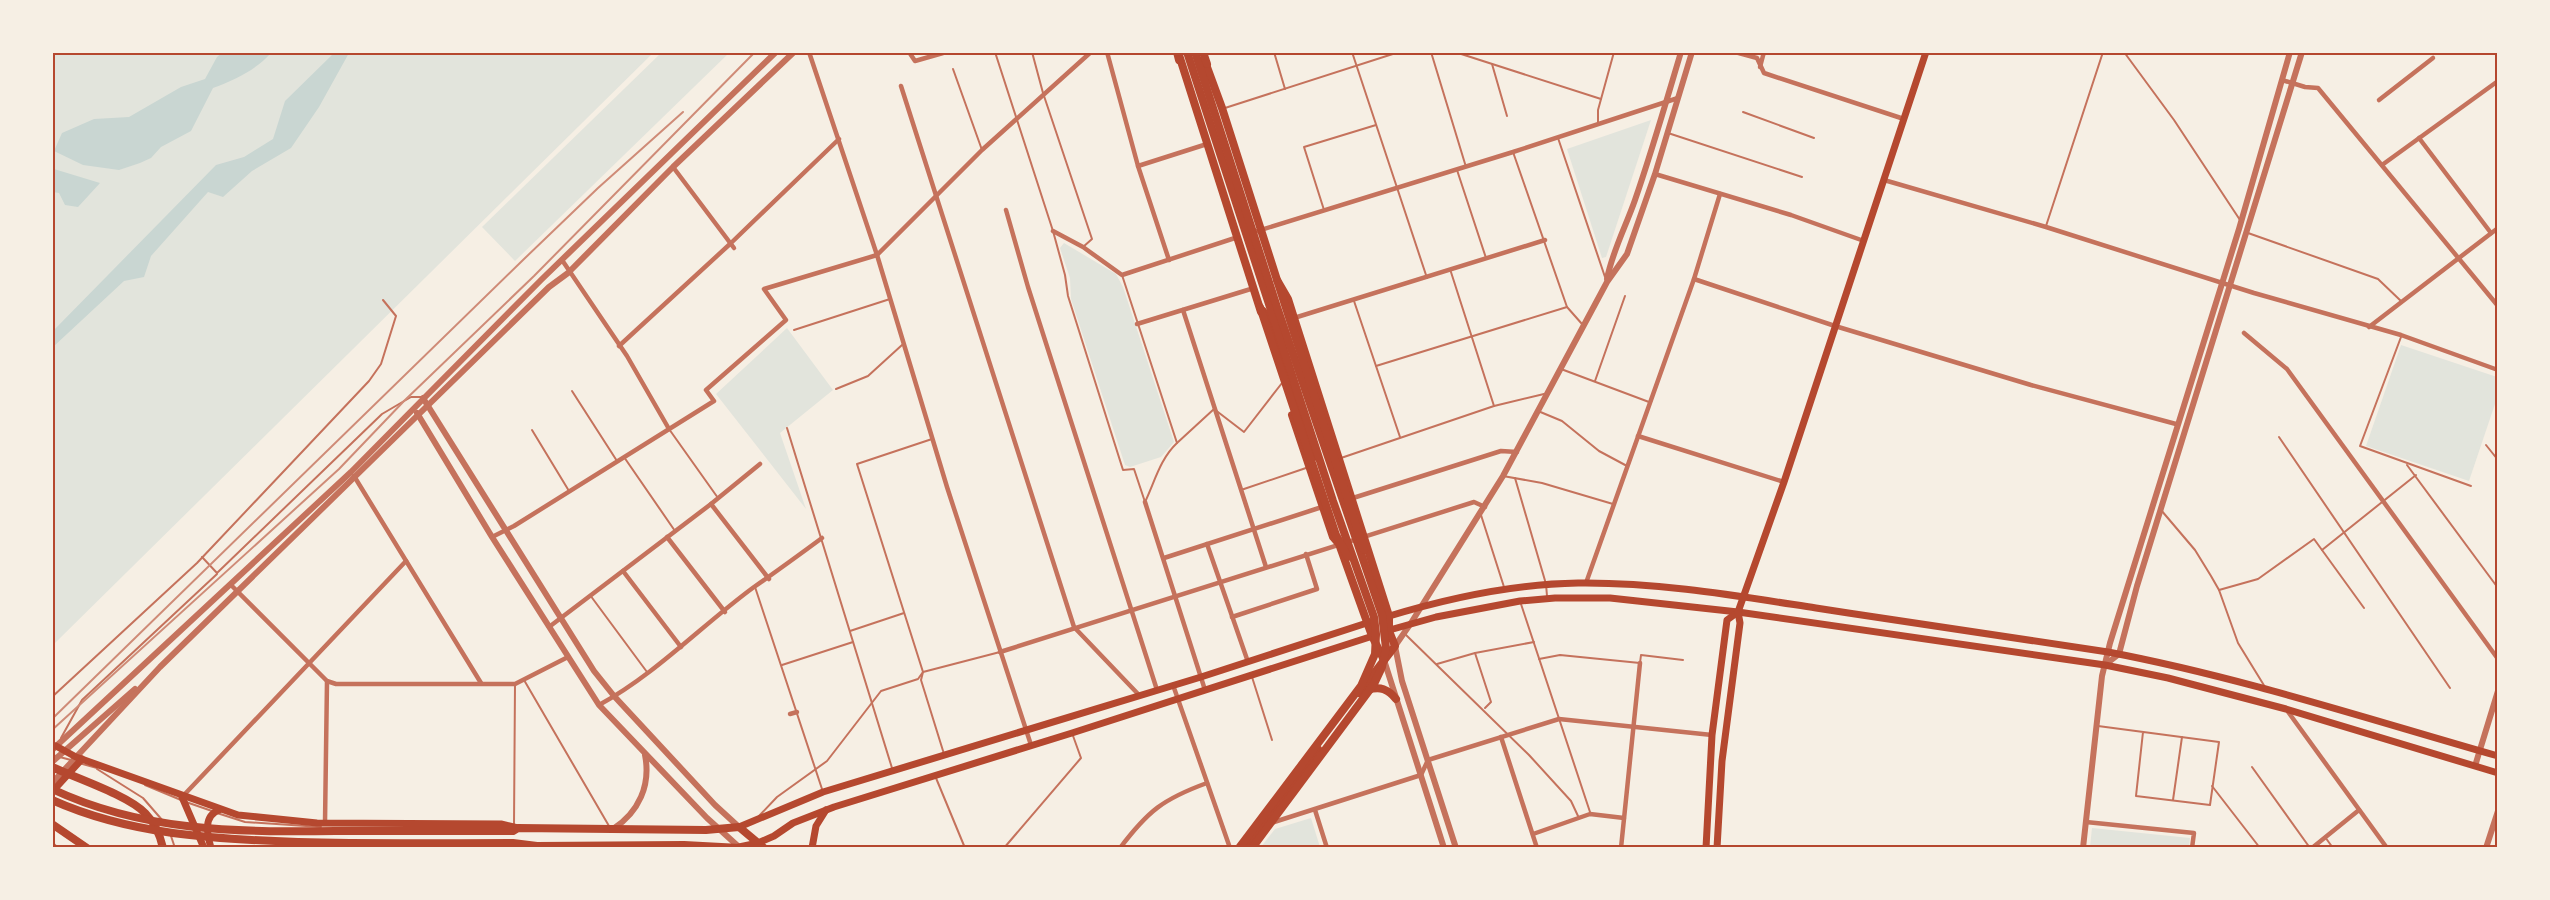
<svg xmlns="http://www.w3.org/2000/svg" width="2550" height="900" font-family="'Asap Condensed',sans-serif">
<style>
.green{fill:#e2e4dc}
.water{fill:#c9d6d2}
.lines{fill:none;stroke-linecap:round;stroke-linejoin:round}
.service{stroke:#c5725c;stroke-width:2}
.minor{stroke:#c5725c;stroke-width:4.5}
.tertiary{stroke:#c5725c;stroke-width:6}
.secondary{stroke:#b5482f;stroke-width:7}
.primary{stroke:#b5482f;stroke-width:8}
.trunk{stroke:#b5482f;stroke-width:8}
.rail{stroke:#cf8b77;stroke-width:2}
.neatline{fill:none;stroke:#b5482f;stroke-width:2}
</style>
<rect width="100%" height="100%" fill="#f6efe4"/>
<g class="green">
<path d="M53,52L653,53L53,645Z"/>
<path d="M662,52L729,53L515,261L482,227Z"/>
<path d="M1651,120L1606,257L1602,258L1567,149Z"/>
<path d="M1064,243L1116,274L1123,287L1174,442L1161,457L1130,467L1125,465L1071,299L1070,278L1060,248Z"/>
<path d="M787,328L833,390L780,433L806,509L716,394Z"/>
<path d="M2401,345L2497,377V398L2469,481L2366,446Z"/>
<path d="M1311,818L1320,847H1261L1275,829Z"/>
<path d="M2092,828L2190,838L2189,847H2090Z"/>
</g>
<g class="water">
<path d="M223,52L271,53C256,70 234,80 213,88L191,131L161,147L151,158L140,163L119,170L83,165L54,151L62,133L94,119L129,117L181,87L205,79L217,57Z"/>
<path d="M334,53H349L319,107L291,148L252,171L223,197L208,192L151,256L144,277L124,281L53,347V331L216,165L244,157L273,139L285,101Z"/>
<path d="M53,169H54L100,183L78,207L65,205L59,193L53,192Z"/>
</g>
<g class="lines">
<g class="service">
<path d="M995,52L1053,231L1065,275L1068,296L1123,470L1134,469L1145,502C1155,481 1160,459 1177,443L1122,275"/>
<path d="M1032,52L1043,93L1092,239L1083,247"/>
<path d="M1274,52L1285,89"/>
<path d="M1352,52L1427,278"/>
<path d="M1431,52L1466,167"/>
<path d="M1455,52L1601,99"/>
<path d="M2124,52L2174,120L2240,220"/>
<path d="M1492,64L1507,116"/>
<path d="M953,69L982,150"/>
<path d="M1225,108L1399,52"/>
<path d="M1743,112L1814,138"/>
<path d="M1598,122V110L1614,52"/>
<path d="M1668,133L1802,177"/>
<path d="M1558,138L1605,277"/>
<path d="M1513,152L1567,307L1582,324"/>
<path d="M1457,170L1486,258"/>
<path d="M1324,210L1304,147L1376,125"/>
<path d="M2046,226L2103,52"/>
<path d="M2248,233L2378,279L2402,302"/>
<path d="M1450,269L1494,406"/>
<path d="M1354,301L1400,437"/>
<path d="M794,330L890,299"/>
<path d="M2401,337L2360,446L2471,486"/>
<path d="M1376,366L1567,307"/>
<path d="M1561,369L1649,402"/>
<path d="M1595,381L1625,296"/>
<path d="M836,389L868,376L902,345"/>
<path d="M572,391L617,461"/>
<path d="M1538,411L1562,421L1599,451L1627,466"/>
<path d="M787,428L892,768"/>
<path d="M669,429L718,498"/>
<path d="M532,430L569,491"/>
<path d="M2279,437L2450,688"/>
<path d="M932,439L857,464L923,672L921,680L944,754"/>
<path d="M1177,443L1214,409L1244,432L1282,383"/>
<path d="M2486,445L2498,460"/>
<path d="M624,457L675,531"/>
<path d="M1341,458L1494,406L1544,394"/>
<path d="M2407,465L2498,588"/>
<path d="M1503,476L1542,483L1613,504"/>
<path d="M1515,478L1546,584L1547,596"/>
<path d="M1241,490L1306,468"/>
<path d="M2161,510L2195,550L2211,576L2219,590L2238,643L2265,687"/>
<path d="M1481,515L1504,587"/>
<path d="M2322,550L2416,475"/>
<path d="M202,557L217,573L382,414L411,397H421"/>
<path d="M755,587L822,789"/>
<path d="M2219,590L2258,579L2314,539L2364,608"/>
<path d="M590,595L647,672"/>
<path d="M1520,601L1590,812"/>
<path d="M850,631L904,613"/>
<path d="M1405,634L1529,755L1571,801L1578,816"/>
<path d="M1475,653L1491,702L1485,708"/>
<path d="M1539,659L1560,655L1640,663L1641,655L1683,660"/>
<path d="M1437,664L1475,653L1534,642"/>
<path d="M782,665L853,642"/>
<path d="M1252,677L1272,740"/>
<path d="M524,680L609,826"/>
<path d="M52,697L197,563L369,381L381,364L396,316L383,300"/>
<path d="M2098,726L2219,742L2210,805L2136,796L2143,732"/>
<path d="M61,738L82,700L217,574"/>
<path d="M52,755L71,760"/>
<path d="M79,763L97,768"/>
<path d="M2252,767L2310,848"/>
<path d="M97,769L143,798L163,821"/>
<path d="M936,778L965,848"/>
<path d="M145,785L181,800"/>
<path d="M2212,786L2260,848"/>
<path d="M2173,800L2182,737"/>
<path d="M186,802L212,811"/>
<path d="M217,813L245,822L321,827"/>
<path d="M759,816L777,797L827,761L881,691L918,679L923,672L1000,652"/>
<path d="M514,825L515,684"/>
<path d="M171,836L175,848"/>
<path d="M2325,837L2333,848"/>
<path d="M52,842L58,848"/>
<path d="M279,848L291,845"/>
<path d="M1004,848L1081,758L1072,733"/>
</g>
<g class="minor">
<path d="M809,52L877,255L947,487L1031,745"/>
<path d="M909,52L915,61L943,53"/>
<path d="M1107,52L1138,166L1169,260"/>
<path d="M1735,52L1757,58L1764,73L1904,119"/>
<path d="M1760,67L1764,52"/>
<path d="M2282,80L2305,87L2318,88L2498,306"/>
<path d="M901,86L1074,627L1139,695"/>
<path d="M2379,100L2433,58"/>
<path d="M2419,138L2491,233"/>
<path d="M2382,165L2498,81"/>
<path d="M1138,166L1207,144"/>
<path d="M673,167L734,248"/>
<path d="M1655,174L1791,215L1864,241"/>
<path d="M1884,180L2046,227L2254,293L2401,335L2498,370"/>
<path d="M1006,210L1028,287L1157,690"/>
<path d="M1053,231L1083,247L1122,275L1238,237"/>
<path d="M1251,233L1513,152L1678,98"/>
<path d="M562,260L627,356L669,429"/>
<path d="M1694,279L1835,326L2031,385L2176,424"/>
<path d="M1183,310L1266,567"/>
<path d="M1294,318L1545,240"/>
<path d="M1137,324L1254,288"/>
<path d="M2369,327L2498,228"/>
<path d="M2244,333L2287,369L2498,659"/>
<path d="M619,346L730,244L839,139"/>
<path d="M1638,436L1784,482"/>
<path d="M354,476L481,683"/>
<path d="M1353,498L1501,451L1517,452"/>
<path d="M1145,502L1205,690"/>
<path d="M711,504L769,579"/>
<path d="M492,537L514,526L714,401L706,390L786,320L764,289L877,255L982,150L1091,52"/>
<path d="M667,537L725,612"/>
<path d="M1207,544L1248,662"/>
<path d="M1164,558L1322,507"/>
<path d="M623,571L681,647"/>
<path d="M1586,583L1694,279L1720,194"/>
<path d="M231,585L327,681L336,684H515L568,657"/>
<path d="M1232,617L1317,589L1306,554"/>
<path d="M549,627L711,504L760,464"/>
<path d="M1000,652L1474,502L1485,507"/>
<path d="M1173,685L1230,848"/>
<path d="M599,705C656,674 702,625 754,587C777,571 799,555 822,538"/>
<path d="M2286,709L2387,848"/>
<path d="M790,714L797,712"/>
<path d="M1501,737L1537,848"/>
<path d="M183,796L406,561"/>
<path d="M1315,810L1327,848"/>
<path d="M2086,822L2194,833L2192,848"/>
<path d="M325,823L327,681"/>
<path d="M1271,823L1421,775L1428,760L1559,719L1712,735"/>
<path d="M1533,834L1590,814L1624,818"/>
<path d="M1120,848C1148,811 1163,799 1207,783"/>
<path d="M1621,848L1640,663"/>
<path d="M2312,848L2359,810"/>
</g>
<g class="tertiary">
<path d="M1607,279C1612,252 1626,226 1635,200C1652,151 1666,102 1681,52"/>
<path d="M423,398L594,671L614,696L715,805L739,827"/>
<path d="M417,413L492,537L599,705L707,818L739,847"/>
<path d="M1384,660L1444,848"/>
<path d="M2105,665L2119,654L2137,586L2302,52"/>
<path d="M52,750L351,472L542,279L776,52"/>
<path d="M52,762L135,689"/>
<path d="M2475,766L2498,691"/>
<path d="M52,783L160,667L549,287L568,273L673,167L794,52"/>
<path d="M613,829C639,812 651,785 645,755"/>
<path d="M1456,848L1402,681L1395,646L1411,623L1503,476L1607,282L1627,254L1655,174L1692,52"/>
<path d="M2083,848L2102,676L2110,643L2239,229L2290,52"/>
<path d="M2486,848L2498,811"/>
</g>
<g class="secondary">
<path d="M1386,617C1448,598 1513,584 1578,583C1657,582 1738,596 1816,608C1913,623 2010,637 2108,652C2240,677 2368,719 2498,756"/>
<path d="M1386,631L1436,617L1520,601L1555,598H1610L1738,612L2105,665L2168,678L2286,709L2498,773"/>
<path d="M56,746L76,757L238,815L317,823L501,824L518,828"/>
<path d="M52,792L82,759"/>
<path d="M182,797L204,848"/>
<path d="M739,827L823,792L1201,677L1373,621"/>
<path d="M739,847L758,843L774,836L793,823L834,807L1072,733L1376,635"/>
<path d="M211,848C207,834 203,816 219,810"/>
<path d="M812,848L816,826L826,810"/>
<path d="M1706,848L1712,735L1727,620L1738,612"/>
<path d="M1717,848L1722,761L1740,623L1738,612L1784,482L1926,52"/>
</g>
<g class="primary">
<path d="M1179,55L1261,312"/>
<path d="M1204,59L1222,108L1277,280L1288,299L1294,318L1389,616V631L1395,646L1359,693"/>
<path d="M1263,311L1270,321L1314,457"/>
<path d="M1292,415L1333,537L1339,544L1372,636L1384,660"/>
<path d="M1368,690C1380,686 1388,689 1396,699"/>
<path d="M52,767C76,778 130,796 146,814C155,823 160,835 163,848"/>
<path d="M52,789C143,832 237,832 335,831C394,831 454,831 513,831L518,828L706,830L739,827L764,848"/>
<path d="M52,800C130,835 214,839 298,842C370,844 441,843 513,843L537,846L684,845L740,848"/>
<path d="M52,824L87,848"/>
<path d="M1245,848L1318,749"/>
</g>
<g class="trunk">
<path d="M1177,52L1179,60"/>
<path d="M1187,52L1333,501L1374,617L1376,634L1375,654L1361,686L1239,848"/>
<path d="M1195,52L1277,307L1382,615L1386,648L1382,667L1374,684L1252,848"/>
<path d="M1203,52L1207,64"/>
<path d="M1277,280L1364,550"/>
<path d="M1260,307L1336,535L1348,557"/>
</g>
<g class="rail">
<path d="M52,719L523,260L598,188L683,112"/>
<path d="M52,730L339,469L404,401L534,276L755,52"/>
</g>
</g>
<rect width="2550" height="900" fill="none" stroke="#f6efe4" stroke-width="108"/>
<rect x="54" y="54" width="2442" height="792" class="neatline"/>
</svg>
